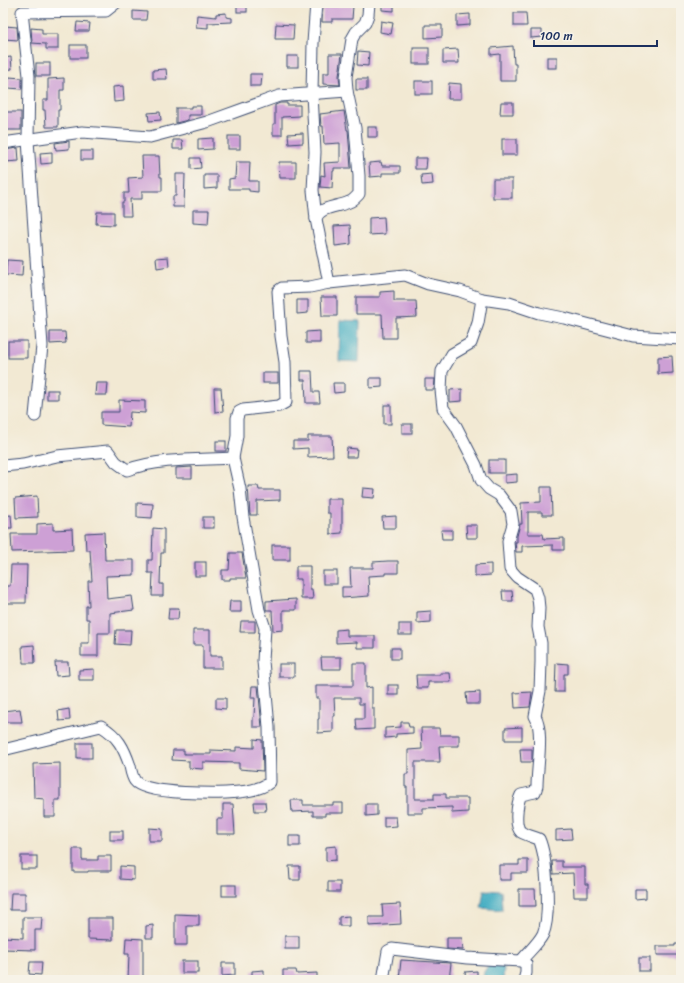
<svg xmlns="http://www.w3.org/2000/svg" width="684" height="983" font-family="Sriracha,sans-serif">
<style>
.water{fill:#44aec3;stroke:#306e90}
.building{fill:#cda0d5}
.lines{fill:none;stroke-linecap:round;stroke-linejoin:round}
.minor-casing{stroke:#3b4b70;stroke-width:13}
.minor{stroke:#fff;stroke-width:11}
</style>
<rect width="100%" height="100%" fill="#f7f3e8"/>
<filter id="ink" filterUnits="userSpaceOnUse"><feTurbulence type="fractalNoise" baseFrequency=".025" numOctaves="2"/><feDisplacementMap in="SourceGraphic" scale="8" xChannelSelector="R" yChannelSelector="G"/><feConvolveMatrix kernelMatrix="1 2 1 2 8 2 1 2 1" color-interpolation-filters="sRGB"/></filter>
<filter id="wash" filterUnits="userSpaceOnUse"><feTurbulence type="fractalNoise" baseFrequency=".012" numOctaves="4" result="noise"/><feDisplacementMap in="SourceGraphic" scale="16" xChannelSelector="R" yChannelSelector="G"/><feGaussianBlur stdDeviation="0.9" result="paint"/><feColorMatrix in="noise" values="0 0 0 0 0 0 0 0 0 0 0 0 0 0 0 0 0 1.4 0 .05"/><feComposite in="paint" operator="in"/></filter>
<g filter="url(#wash)">
<rect width="100%" height="100%" fill="#f2e9d3"/>
<g class="water">
<path d="M340,320L360,321L359,362L339,361Z"/>
<path d="M484,890L501,891L502,910L481,908Z"/>
<path d="M489,964L504,967L503,980H483L484,972Z"/>
</g>
<g id="blocks">
<g class="building">
<rect x="237" y="3" width="10" height="9"/>
<path d="M382,3H394V11L382,10Z"/>
<path d="M323,6H353L352,19H332V22H322Z"/>
<path d="M133,11L147,12L146,20H133Z"/>
<path d="M226,13V17L232,18V22L208,23V28L196,27L197,15L216,17V14Z"/>
<path d="M514,13H526L527,26H514Z"/>
<path d="M470,14V25L457,26V15Z"/>
<path d="M381,21L393,23L391,34L380,32Z"/>
<path d="M77,22L90,23L89,31H76Z"/>
<path d="M276,24L294,25L293,39H275Z"/>
<path d="M425,25H442V37L425,38Z"/>
<path d="M5,26L17,27L18,40L4,39Z"/>
<path d="M31,28L42,29V34H58V49H46V44L32,43Z"/>
<path d="M531,30H542V37L531,38Z"/>
<rect x="70" y="45" width="16" height="13"/>
<path d="M513,46L514,64H516V81H500V54L491,55V48Z"/>
<rect x="413" y="48" width="16" height="16"/>
<path d="M458,49L459,63H443V50Z"/>
<path d="M358,51L369,52L368,66L357,65Z"/>
<path d="M329,54H342L339,76L340,85L323,84V73H329Z"/>
<rect x="287" y="56" width="11" height="11"/>
<path d="M11,57L12,69L3,70V58Z"/>
<rect x="547" y="57" width="10" height="11"/>
<rect x="36" y="63" width="14" height="13"/>
<path d="M166,69L167,79H153V70Z"/>
<path d="M250,74H262L261,86H250Z"/>
<path d="M9,77L22,78V89L8,88Z"/>
<path d="M64,78V90H60V110H58V127H46L45,110H43V100H48V79Z"/>
<rect x="356" y="79" width="11" height="11"/>
<rect x="415" y="81" width="17" height="13"/>
<path d="M449,83L461,84V99H448Z"/>
<path d="M123,86L124,101L114,102L113,87Z"/>
<path d="M501,102H513V114H500Z"/>
<path d="M280,103H287V105H300V116L282,117V135H273V124H275V105Z"/>
<path d="M191,106H201V115H188V120L176,123V108H191Z"/>
<path d="M344,111L347,130H348L351,168H334V171H333L332,188L320,187L321,175L325,176L324,163L340,162V143L324,144L323,126H321L320,114Z"/>
<rect x="4" y="112" width="17" height="18"/>
<path d="M160,112L161,120L149,121L148,113Z"/>
<rect x="368" y="127" width="9" height="10"/>
<path d="M303,133V143L289,144L288,134Z"/>
<rect x="228" y="136" width="12" height="13"/>
<path d="M213,138V149L198,150V139Z"/>
<rect x="502" y="139" width="15" height="16"/>
<path d="M173,140H182L183,149H173Z"/>
<path d="M69,141V149L56,150L55,143Z"/>
<path d="M18,148L19,161L5,162L4,150Z"/>
<rect x="81" y="151" width="12" height="9"/>
<path d="M52,152V163L41,164L40,153Z"/>
<path d="M142,156H159L160,177H162V191H142V199H130L131,216H122V202H124V193H129L128,178L143,177Z"/>
<path d="M191,158H200L201,168L191,169Z"/>
<path d="M415,158H427L426,169H415Z"/>
<path d="M236,162H250L249,181H258V192L249,191V189H229V179L235,178Z"/>
<path d="M279,162H296V178H280Z"/>
<path d="M381,162L382,166H400V173H382V176L370,177L369,163Z"/>
<path d="M176,174H185L184,207H173V196H176Z"/>
<path d="M432,174L433,184L422,185L421,175Z"/>
<path d="M204,175H217V188L204,189Z"/>
<rect x="493" y="179" width="19" height="19"/>
<path d="M193,210H209L208,224L193,223Z"/>
<path d="M97,212H114V225L96,224Z"/>
<path d="M384,217L385,234L369,235V218Z"/>
<path d="M350,225L351,244L335,246L334,226Z"/>
<path d="M168,257L169,266L157,268L156,258Z"/>
<path d="M7,260L23,261L22,276L6,275Z"/>
<path d="M394,291V301H416L417,317L396,318V338H383L382,314H356V297H380V292Z"/>
<path d="M321,297H337V316H322Z"/>
<path d="M297,300H308V313L297,314Z"/>
<path d="M320,331V343H306V332Z"/>
<path d="M50,332H65L66,343L50,344Z"/>
<rect x="8" y="341" width="19" height="17"/>
<path d="M672,356L673,373L658,374V357Z"/>
<path d="M301,371H312L313,392H319L320,403H306L305,380H301Z"/>
<rect x="263" y="373" width="15" height="10"/>
<path d="M370,378H382V387L370,388Z"/>
<path d="M425,379H435L434,390H425Z"/>
<path d="M96,383H108L107,395H95Z"/>
<path d="M333,383H344V392L334,393Z"/>
<path d="M214,388H221L223,411L215,412Z"/>
<path d="M462,389V401L450,402V390Z"/>
<rect x="47" y="390" width="11" height="9"/>
<path d="M119,400L145,401V413L130,412L129,427L101,425V412H119Z"/>
<rect x="384" y="405" width="7" height="19"/>
<rect x="402" y="424" width="10" height="9"/>
<path d="M308,436H332L333,456L308,457V448L293,449V441H308Z"/>
<rect x="216" y="441" width="10" height="10"/>
<path d="M347,448L357,449L356,457H346Z"/>
<rect x="489" y="460" width="16" height="13"/>
<path d="M192,467V478H176V468Z"/>
<path d="M517,474V482L505,483V475Z"/>
<path d="M248,486H258L259,490H280V500L257,501V515H250Z"/>
<path d="M541,487H551L552,515H542V512H528V534H543L544,539L564,538V550H553V545L522,546V552H516L515,542H517V536L520,524H522L521,503L541,502Z"/>
<path d="M363,488L375,489L374,498L362,497Z"/>
<path d="M37,496L38,517L16,518L15,498Z"/>
<path d="M327,499H342V533L330,534V513H327Z"/>
<path d="M137,503L153,504L152,518L137,517Z"/>
<path d="M11,515L12,528H3V516Z"/>
<path d="M396,516V528H383L382,517Z"/>
<rect x="203" y="517" width="11" height="11"/>
<path d="M53,523V530L72,529L73,550L12,552L11,534H37V524Z"/>
<path d="M466,525H477V538H467Z"/>
<path d="M153,528L164,529V553H161L160,584H163V596H152L153,573H148V560H152Z"/>
<path d="M441,530H452V539H442Z"/>
<path d="M104,532L105,560H134V575L106,576L107,599L132,596L134,610L110,613V633H98V656H81V643H89V619H86V606H89L88,581H92L90,550H86L85,533Z"/>
<rect x="272" y="545" width="18" height="15"/>
<path d="M230,553H242L246,578H230V580H222V570H229Z"/>
<path d="M388,561H398V573H385V575L368,576L369,596L342,598V587H351L350,568H373V562Z"/>
<rect x="195" y="562" width="11" height="14"/>
<path d="M491,564V575L475,576V565Z"/>
<path d="M11,565H27L26,603H6V586H10Z"/>
<path d="M296,566H310V589H312L313,599H301V579H296Z"/>
<rect x="323" y="571" width="14" height="13"/>
<path d="M502,591H512L513,601H503Z"/>
<path d="M296,599V610H283V630L273,631L272,610H266V601Z"/>
<path d="M230,601H241V612H229Z"/>
<path d="M169,608H179L178,619H168Z"/>
<path d="M431,611V622L417,623V612Z"/>
<path d="M241,621H255V632H240Z"/>
<rect x="399" y="624" width="13" height="11"/>
<path d="M347,629V636H375V648H357V642L336,643V630Z"/>
<path d="M116,630H131L130,645L115,644Z"/>
<path d="M193,630H210V656H222V668H203V645H193Z"/>
<path d="M34,645L35,663H23L22,646Z"/>
<rect x="391" y="648" width="9" height="11"/>
<path d="M321,657H341V669H322Z"/>
<path d="M55,662H68L69,675L56,676Z"/>
<path d="M353,663H366V688L372,687V708H374V729L357,730L356,719H364V704H359V698H334L335,716H333V732L318,733V719H319V698H316V686H353Z"/>
<path d="M556,663L568,664V674H564V692H555Z"/>
<rect x="279" y="664" width="15" height="13"/>
<path d="M94,669V680H79V670Z"/>
<path d="M440,673H450L451,682H428V688H417L416,675H440Z"/>
<rect x="388" y="685" width="10" height="10"/>
<path d="M252,686H258L262,727H253V717H254L255,698H251Z"/>
<path d="M480,692V704H467L466,693Z"/>
<path d="M532,692L530,707L515,708L514,693Z"/>
<path d="M216,698H226V709L216,708Z"/>
<path d="M20,709L22,722H3V711Z"/>
<path d="M69,709L70,720L59,721L58,711Z"/>
<path d="M401,722H408L409,727H413V733L396,734V737L385,738V728L401,727Z"/>
<path d="M522,727V740H505V728Z"/>
<path d="M421,728H439L440,735H459V746H439L440,762H415V799H434V794H446V798H468V812L452,813V807L423,808V813H407V787H405V774H408V750L422,749Z"/>
<path d="M254,739L262,740L263,771L239,769V763L203,762V769L189,768V761L172,760L173,750H184V754H211V750L236,751V747L254,748Z"/>
<rect x="77" y="743" width="15" height="15"/>
<path d="M520,749H532V762H521Z"/>
<path d="M60,763V800H55V817H44V799L34,798L33,764Z"/>
<path d="M291,800H303V805H333V803H343V813H325V816H313V811L292,812Z"/>
<path d="M254,802H265L266,811H255Z"/>
<path d="M223,804H233L235,834H217V819H223Z"/>
<path d="M366,804H377V815L366,816Z"/>
<path d="M384,817H396L397,826L384,827Z"/>
<path d="M149,828L162,829V841H149Z"/>
<path d="M571,829L572,839L556,840V830Z"/>
<rect x="110" y="831" width="13" height="9"/>
<rect x="289" y="836" width="11" height="10"/>
<path d="M336,846V860L326,861V847Z"/>
<path d="M73,849H82V860H98V856H111V871H88V872H73Z"/>
<rect x="21" y="856" width="16" height="13"/>
<path d="M519,860H528V873H511V880H499V865H519Z"/>
<path d="M552,861H562V867H585V884H588V897H574L573,873L553,874Z"/>
<path d="M120,866L134,867V880L120,879Z"/>
<path d="M289,866H300V880H290Z"/>
<rect x="328" y="882" width="12" height="10"/>
<rect x="222" y="885" width="14" height="11"/>
<path d="M519,889H535L536,906H519Z"/>
<path d="M635,889H646V898L635,899Z"/>
<path d="M11,893H25V910H10Z"/>
<path d="M400,904L401,924L369,926V917H383L382,905Z"/>
<path d="M175,914L199,915V926H187V945H175Z"/>
<path d="M349,916V926H339V917Z"/>
<path d="M23,917H42L41,930H35V950L3,949V937L23,938Z"/>
<path d="M88,918H113V940L88,939Z"/>
<path d="M153,925V938H146V926Z"/>
<rect x="285" y="936" width="14" height="13"/>
<path d="M126,938L143,939V980H128L129,954H125Z"/>
<path d="M447,938H462L463,950L447,949Z"/>
<path d="M675,944H681V955H657V946H675Z"/>
<rect x="639" y="958" width="11" height="13"/>
<path d="M401,960L451,963L449,980H399Z"/>
<rect x="182" y="961" width="16" height="12"/>
<path d="M30,962H42L41,975L29,974Z"/>
<path d="M222,963H235V975L222,976Z"/>
<path d="M264,970V980H252V971Z"/>
<path d="M283,970H296L297,974L317,973V980H283Z"/>
<path d="M477,971V980H466L465,972Z"/>
</g>
</g>
</g>
<g filter="url(#ink)">
<use href="#blocks" fill-opacity="0" stroke="#3b4b70" stroke-width="1"/>
<g class="lines">
<defs>
<g id="minor">
<path d="M316,3L313,43L312,94L315,152L313,190L316,219"/>
<path d="M3,143L82,132L150,137L207,122L279,96L347,91"/>
<path d="M329,283L316,219C319,206 339,207 349,202C353,201 356,197 359,194V176L355,128L347,91L346,77L352,39L356,32L365,23L368,15L369,3"/>
<path d="M482,299L478,323L471,343L452,354L442,371L441,390L443,408L456,426L476,465L481,480L489,489L499,495L511,511L513,524L508,541L510,569L517,577L535,589L538,598L539,608L538,627L541,643V662L540,691L535,716C544,730 537,768 537,786L535,792L521,795C517,803 514,826 521,832C526,835 534,837 539,839C547,857 551,916 543,934C538,944 528,952 521,961"/>
<path d="M35,416L42,346L28,140L29,76L22,12L106,11L116,3"/>
<path d="M3,466L23,464L57,456L108,451L116,462L127,470C160,458 198,460 233,458"/>
<path d="M3,750L101,726C118,736 124,748 130,766C131,771 132,777 135,781C145,795 221,794 239,792C249,791 263,788 270,782L269,727L263,661L265,628L259,610L243,517L240,489L233,458L237,436V418L239,412L243,410L279,406L286,402L285,362L281,336L278,291L282,288L310,287L329,283L405,275L428,284L460,291L482,299L509,303L539,313L564,318L633,336L681,339"/>
<path d="M383,980L388,951L392,949L467,958L521,961L526,964V973L524,980"/>
</g>
</defs>
<use href="#minor" class="minor-casing"/>
<use href="#minor" class="minor"/>
</g>
</g>
<rect width="684" height="983" fill="none" stroke="#f7f3e8" stroke-width="16"/>
<path d="M534 40v6h123v-6" fill="none" stroke="#1b2f5e" stroke-width="2"/>
<text x="540" y="40" font-size="12" fill="#1b2f5e" stroke="#f7f3e8" stroke-width="3" paint-order="stroke">100 m</text>
</svg>
